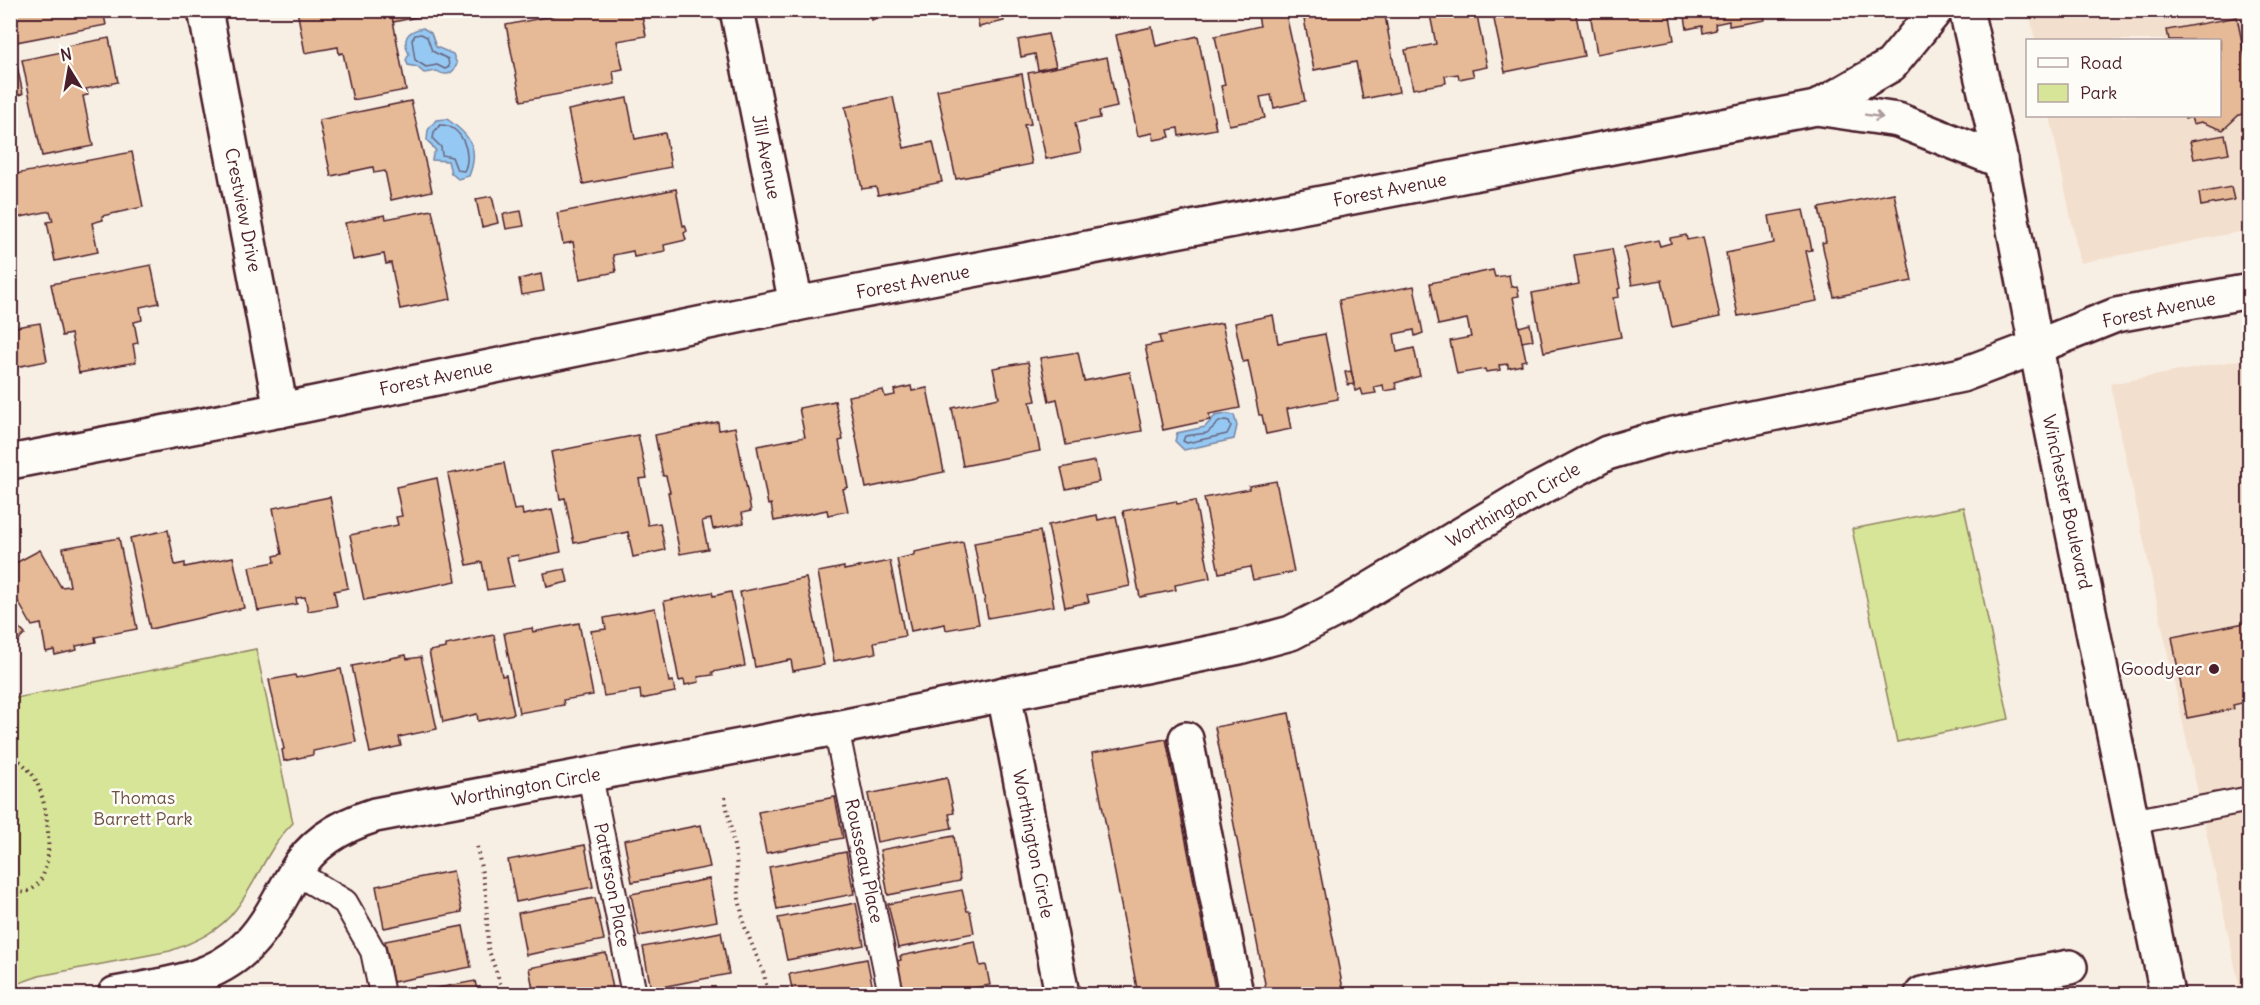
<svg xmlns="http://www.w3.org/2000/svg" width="2260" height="1005" font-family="Delius,sans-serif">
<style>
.built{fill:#f3dfcd}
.green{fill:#d6e598;stroke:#908262;stroke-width:1.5}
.water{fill:#95c9f3;stroke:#7785a3;stroke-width:1.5}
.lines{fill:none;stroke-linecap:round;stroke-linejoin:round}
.shore{stroke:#68637b;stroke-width:1.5}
.building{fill:#e6ba97;stroke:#4a1f2b;stroke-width:1.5}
.lane-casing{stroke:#4a1f2b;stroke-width:28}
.street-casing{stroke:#4a1f2b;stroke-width:38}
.secondary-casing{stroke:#4a1f2b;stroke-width:38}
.path{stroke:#4a1f2b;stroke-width:4;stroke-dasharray:1.5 4.5;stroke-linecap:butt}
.lane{stroke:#fdfcf7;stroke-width:24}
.street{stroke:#fdfcf7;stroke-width:33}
.secondary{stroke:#fdfcf7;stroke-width:33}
.oneway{stroke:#ac999b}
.poi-dot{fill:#4a1f2b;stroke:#fdfcf7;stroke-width:2}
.labels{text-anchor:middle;stroke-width:5;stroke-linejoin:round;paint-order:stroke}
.street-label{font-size:18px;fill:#4a1f2b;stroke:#fdfcf7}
.poi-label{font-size:18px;fill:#4a1f2b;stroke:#fdfcf7;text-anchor:end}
.park-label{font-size:18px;fill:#6d5046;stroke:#fdfcf7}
</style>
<rect width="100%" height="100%" fill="#f8efe4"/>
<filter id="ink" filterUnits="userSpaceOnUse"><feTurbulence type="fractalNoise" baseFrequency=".0167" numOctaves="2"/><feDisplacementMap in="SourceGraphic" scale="12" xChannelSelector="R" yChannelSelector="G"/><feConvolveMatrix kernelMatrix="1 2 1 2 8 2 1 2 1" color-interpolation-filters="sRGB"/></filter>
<g filter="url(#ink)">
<g class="built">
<path d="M2029,11H2249V230L2080,263L2050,116H2220V40H2035Z"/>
<path d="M2249,358V994H2241L2110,384Z"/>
</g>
<g class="green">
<path d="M1964,507L2009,719L1897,742L1852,529Z"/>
<path d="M256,649L293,823C267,848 258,881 236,909C220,931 195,942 170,951L39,976L11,986V699Z"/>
</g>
<g class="water">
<path d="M423,28L431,33L436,47L453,54L457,64C453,74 446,77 437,71L424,73L417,67L408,65L406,60L409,54C402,39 406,31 423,28Z"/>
<path d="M447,119C470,135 480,148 469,176L458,179L451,173L448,161L432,160L433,154L436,151L427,140L428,130L436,120Z"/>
<path d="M1226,414L1234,415L1237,426L1234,439L1184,450L1175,441L1177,433L1205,427L1215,416Z"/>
</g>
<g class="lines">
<g class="shore">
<path d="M421,34L427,37L432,51L448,59L449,67L445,69L437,65L426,67L415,60L412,40L415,35Z"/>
<path d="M440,125C462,124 473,155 464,171L457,170L452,157L442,155L441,147L433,139L434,132Z"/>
<path d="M1225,420L1229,421L1231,426L1227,434L1187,443L1183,441L1185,436L1207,433L1219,422Z"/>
</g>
</g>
<g class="building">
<path d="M10,10H103L106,25L16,42Z"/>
<path d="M297,10H391L406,90L353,100L343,53L339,54L338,47L305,53Z"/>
<path d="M391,10H446V11L393,22Z"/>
<path d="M582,10H641L646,36L617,41L623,69L613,71L615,84L521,101L506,25Z"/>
<path d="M870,10H909L910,12L872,20Z"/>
<path d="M976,10H1002L1004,21L979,27Z"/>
<path d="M1285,10L1305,101L1274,108L1271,95L1260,97L1265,118L1229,125L1221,86L1225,85L1215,36L1260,26L1257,11Z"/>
<path d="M1326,10H1384L1399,92L1363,99L1356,62L1314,70L1304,19L1327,15Z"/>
<path d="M1429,10H1476L1487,67L1472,70L1474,76L1459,79L1458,74L1445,76L1446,83L1413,89L1405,50L1436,44Z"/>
<path d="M1492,10H1575L1584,56L1505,72Z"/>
<path d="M1601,10H1669L1674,40L1597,54L1590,13Z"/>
<path d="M1684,10H1763L1765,20L1729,26V21L1715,24L1716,30L1703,33L1702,26L1687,29Z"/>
<path d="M1779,10H1812L1781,17Z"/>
<path d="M2237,17L2250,82L2248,113L2239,115L2223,130L2201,122L2193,124L2191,117L2185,119L2184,116H2220V40H2169L2167,30Z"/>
<path d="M1152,27L1156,46L1198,36L1216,129L1179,136L1178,128L1168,130L1170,137L1154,140L1153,133L1138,136L1116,35Z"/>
<path d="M1048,34L1056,66L1038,70L1035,54L1021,57L1018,40Z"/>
<path d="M109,38L118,82L86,89L88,95L83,96L93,146L42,156L22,60L67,51L66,46Z"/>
<path d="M1107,57L1117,107L1099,111L1100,118L1075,123L1081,152L1046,159L1028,73Z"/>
<path d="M17,66L23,94L10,97V67Z"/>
<path d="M1022,74L1031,124L1024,125L1032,164L956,179L937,90Z"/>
<path d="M893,97L904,148L933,142L942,182L878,195L876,187L862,189L845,107Z"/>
<path d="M627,98L635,139L665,133L671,167L583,184L568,110Z"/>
<path d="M411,101L432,191L391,200L385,171L374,173L373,167L331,176L319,120Z"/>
<path d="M2225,135L2229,153L2194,159L2190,141Z"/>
<path d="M132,152L143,207L102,216L103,220L92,223L98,252L55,261L47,222L53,221L50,211L11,219L10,175Z"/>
<path d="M2231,187L2234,200L2201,206L2199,193Z"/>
<path d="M676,189L683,226L685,225L687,231L684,233L686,240L664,245L665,251L634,257L633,251L613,255L616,272L580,279L573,242L563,244L557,213Z"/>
<path d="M1894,193L1912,281L1834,297L1822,243L1826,242L1819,208Z"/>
<path d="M492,196L498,223L482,227L476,199Z"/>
<path d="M432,210L451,299L400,309L391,263L386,264L384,254L353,260L345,223L385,215L386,219Z"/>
<path d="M1803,210L1812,250L1806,251L1817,301L1738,316L1726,253L1774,243L1769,216Z"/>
<path d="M521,211L524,226L506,229L503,214Z"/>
<path d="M1686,235L1687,240L1703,237L1720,317L1672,327L1662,280L1632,285L1624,247L1658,240L1660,246L1671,243L1670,238Z"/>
<path d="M1612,249L1620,288L1618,289L1619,297L1613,298L1621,337L1544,352L1532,293L1579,284L1574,255Z"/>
<path d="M151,265L159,303L140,307L142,320L134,322L138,343L133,344L136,362L79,373L71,334L62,336L51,284Z"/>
<path d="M1493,270L1495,277L1509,275L1511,287L1517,286L1519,296L1513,297L1526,360L1521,361L1522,365L1508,368V364L1499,365L1500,370L1486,372L1485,369L1457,374L1450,341L1471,337L1467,319L1438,325L1430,283Z"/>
<path d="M541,274L544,291L522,295L519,279Z"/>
<path d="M1414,286L1423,333L1415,336L1414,330L1394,334L1397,352L1414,348L1420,376L1395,383L1397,389L1384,391L1383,385L1374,387L1376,393L1363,395L1361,389L1355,391L1339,300Z"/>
<path d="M1273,315L1278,343L1325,334L1338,399L1287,409L1291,429L1266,434L1262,415H1259L1248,361L1243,362L1235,323Z"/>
<path d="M40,323L47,361L10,368V328Z"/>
<path d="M1222,323L1240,408L1209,414L1210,420L1163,430L1145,346L1161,343L1159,336Z"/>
<path d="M1530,324L1533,340L1522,342L1519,327Z"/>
<path d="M1078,352L1084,381L1130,372L1142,431L1066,445L1057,399L1049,401L1040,358Z"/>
<path d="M1028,362L1036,401L1030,402L1040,451L963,466L952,408L999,398L993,368Z"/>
<path d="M1351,371L1354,384L1348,385L1345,372Z"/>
<path d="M911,386L912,391L927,388L944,472L866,488L848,396L883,390L885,397L895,395L894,390Z"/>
<path d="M835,401L843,440L839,441L848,487L843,489L848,511L828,515L827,510L774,521L771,504L768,505L757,446L805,437L799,408Z"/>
<path d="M718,422L719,430L735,427L751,511L742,513L744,523L713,529L711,519L702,521L708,549L680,554L668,492H670L666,476H663L655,435Z"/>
<path d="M638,435L647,478L639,479L648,525L660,523L665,550L633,557L628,532L574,543L565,498L560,499L551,452Z"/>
<path d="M1095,461L1099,482L1066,489L1061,468Z"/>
<path d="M504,463L514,510L522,509L523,515L552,509L561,552L519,561L518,555L507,557L513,586L487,590L482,562L467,565L448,474Z"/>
<path d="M437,478L456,581L364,600L350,535L398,525L396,517L402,516L396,487Z"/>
<path d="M1276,481L1294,572L1253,580L1250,567L1219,573L1204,498L1249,489V486Z"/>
<path d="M330,497L348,588L334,591L337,606L308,611L305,597L296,598L297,604L258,611L249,567L275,562L274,556L282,554L273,508Z"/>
<path d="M1176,501L1177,504L1195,501L1210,578L1175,585L1176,590L1140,597L1123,511Z"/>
<path d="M1097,515L1098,520L1116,516L1130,586L1087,595L1089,602L1065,607L1048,525Z"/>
<path d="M168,530L175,565L185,563V567L233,557L244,608L150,629L130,538Z"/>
<path d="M1040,531L1054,606L988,618L974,543Z"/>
<path d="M119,538L137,629L95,637L96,642L76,646L77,650L55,655L54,650L46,652L41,624L32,626L10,587V566L40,550L61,587L70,586L63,548Z"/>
<path d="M963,542L979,624L946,630L945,624L911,631L897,559L914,555V552Z"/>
<path d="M890,561L905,636L874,642L876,653L834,661L818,572L844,567V570Z"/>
<path d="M565,569L568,582L547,587L544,573Z"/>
<path d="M806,578L824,665L793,671L791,660L755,667L740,592Z"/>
<path d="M712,592L713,596L731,592L745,666L712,672L713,675L698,677L699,682L685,685L684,680L679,681L664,601Z"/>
<path d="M655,608L669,682L673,681L675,692L641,699L640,690L604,696L591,631L606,629L604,618Z"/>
<path d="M10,619L25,634L10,649Z"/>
<path d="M2250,622V701L2233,705L2234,709L2187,718L2172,637Z"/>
<path d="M579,623L593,695L563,700L564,705L519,713L504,633L532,628L533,632Z"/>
<path d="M494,635L502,676L506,675L514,714L478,721L477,714L443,722L429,651L446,648V645Z"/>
<path d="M406,655L407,659L421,657L437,729L399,737L401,746L370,753L352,666Z"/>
<path d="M341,669L356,742L313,751V755L284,761L282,750L284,749L269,680L295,675L296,678Z"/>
<path d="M1289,713L1344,994H1267L1215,727Z"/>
<path d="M1166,739L1216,994H1138L1092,753Z"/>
<path d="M947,778L954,813L949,814L952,828L877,842L868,794Z"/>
<path d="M835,797L843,838L766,853L758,812Z"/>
<path d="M701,825L710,867L632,882L624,840Z"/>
<path d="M954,836L960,881L888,895L880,850Z"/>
<path d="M585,845L593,887L516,902L508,860Z"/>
<path d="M846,852L854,894L777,909L769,867Z"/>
<path d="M453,871L462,912L384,928L376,886Z"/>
<path d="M709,879L717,921L639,936L631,894Z"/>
<path d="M962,890L967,911H970L974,933L898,948L888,904Z"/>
<path d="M595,898L604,940L526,955L518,913Z"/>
<path d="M856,903L864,945L787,960L778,918Z"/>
<path d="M463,926L471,967L393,982L385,941Z"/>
<path d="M721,932L729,974L651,989L643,947Z"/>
<path d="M975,941L980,966L986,965L990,985L940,994H903L897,961L901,960L900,956Z"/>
<path d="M606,953L614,994H534L529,968Z"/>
<path d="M867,959L874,994H793L789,974Z"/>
<path d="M475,981L478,994H406Z"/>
<path d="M730,989L731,994H700Z"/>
</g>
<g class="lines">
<defs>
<g id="lane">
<path d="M836,728L891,994"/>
<path d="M590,776L634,994"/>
<path d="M2131,822L2250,799"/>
<path d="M295,872L345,902L373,951L382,994"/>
</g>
<g id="street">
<path d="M205,10L281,410"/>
<path d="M737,10L796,304"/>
<path d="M1816,108L1891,65L1936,10"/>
<path d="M10,462L281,410L796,304L1816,108L1898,120L2001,161"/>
<path d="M1004,694L1062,994"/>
<path d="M1186,739L1236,994"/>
<path d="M115,994C160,985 209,982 244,949C267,928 279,899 295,873C312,842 343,825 375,815L836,728L1239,647L1291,633L1339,608L1522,498L1607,453L1669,435L1962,375L2036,347"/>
<path d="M1922,994L2070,967"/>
</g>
<g id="secondary">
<path d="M1966,10L2001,161L2047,405L2167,994"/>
<path d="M2036,347L2116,315L2250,291"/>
</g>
</defs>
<use href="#lane" class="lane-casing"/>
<use href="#street" class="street-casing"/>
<use href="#secondary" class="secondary-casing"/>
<g class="path">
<path d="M10,754C22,762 33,772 38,785C50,812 62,903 10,892"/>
<path d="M725,797L736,857L739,898L744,925L764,974L768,994"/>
<path d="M477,847L486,894L488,948L504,994"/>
</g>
<use href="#lane" class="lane"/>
<use href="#street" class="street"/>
<use href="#secondary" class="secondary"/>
</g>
<defs><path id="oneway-shaft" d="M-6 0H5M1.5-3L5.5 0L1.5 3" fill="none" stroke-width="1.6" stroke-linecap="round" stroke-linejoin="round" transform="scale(1.5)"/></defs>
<use class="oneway" href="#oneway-shaft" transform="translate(1874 116) rotate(9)"/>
</g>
<circle class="poi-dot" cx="2214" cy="669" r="6"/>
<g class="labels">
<g class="street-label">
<text transform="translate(766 157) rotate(79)" y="6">Jill Avenue</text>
<text transform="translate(1390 190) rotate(-11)" y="6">Forest Avenue</text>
<text transform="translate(243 210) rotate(79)" y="6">Crestview Drive</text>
<text transform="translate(913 282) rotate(-11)" y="6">Forest Avenue</text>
<text transform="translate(2159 310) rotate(-12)" y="6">Forest Avenue</text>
<text transform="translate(436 378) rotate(-12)" y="6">Forest Avenue</text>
<text transform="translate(2067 502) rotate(78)" y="6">Winchester Boulevard</text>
<text transform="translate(1513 505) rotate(-30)" y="6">Worthington Circle</text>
<text transform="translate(526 787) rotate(-10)" y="6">Worthington Circle</text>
<text transform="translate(1033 844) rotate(79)" y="6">Worthington Circle</text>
<text transform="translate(864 861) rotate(78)" y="6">Rousseau Place</text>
<text transform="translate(612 885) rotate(79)" y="6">Patterson Place</text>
</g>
<g class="poi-label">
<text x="2202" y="675">Goodyear</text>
</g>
<g class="park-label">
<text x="143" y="804">Thomas<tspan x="143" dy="21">Barrett Park</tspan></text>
</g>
</g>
<rect width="2260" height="1005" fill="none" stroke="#fdfcf7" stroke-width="36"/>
<rect x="18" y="18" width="2224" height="969" fill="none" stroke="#4a1f2b" stroke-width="2" filter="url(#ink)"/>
<rect x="2026" y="39" width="195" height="78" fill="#fdfcf7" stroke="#b5a4a5" stroke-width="1.5"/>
<rect x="2038" y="58" width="30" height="9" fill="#fdfcf7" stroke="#b5a4a5" stroke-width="1.5"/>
<text x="2080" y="69" font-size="18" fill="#4a1f2b">Road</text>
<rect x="2038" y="84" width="30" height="18" fill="#d6e598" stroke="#b5a4a5" stroke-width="1.5"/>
<text x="2080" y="99" font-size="18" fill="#4a1f2b">Park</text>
<g transform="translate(69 69) rotate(349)" stroke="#fdfcf7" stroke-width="4.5" paint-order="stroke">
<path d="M0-4.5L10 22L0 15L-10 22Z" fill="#4a1f2b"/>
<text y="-9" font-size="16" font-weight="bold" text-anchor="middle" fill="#4a1f2b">N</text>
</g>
</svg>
